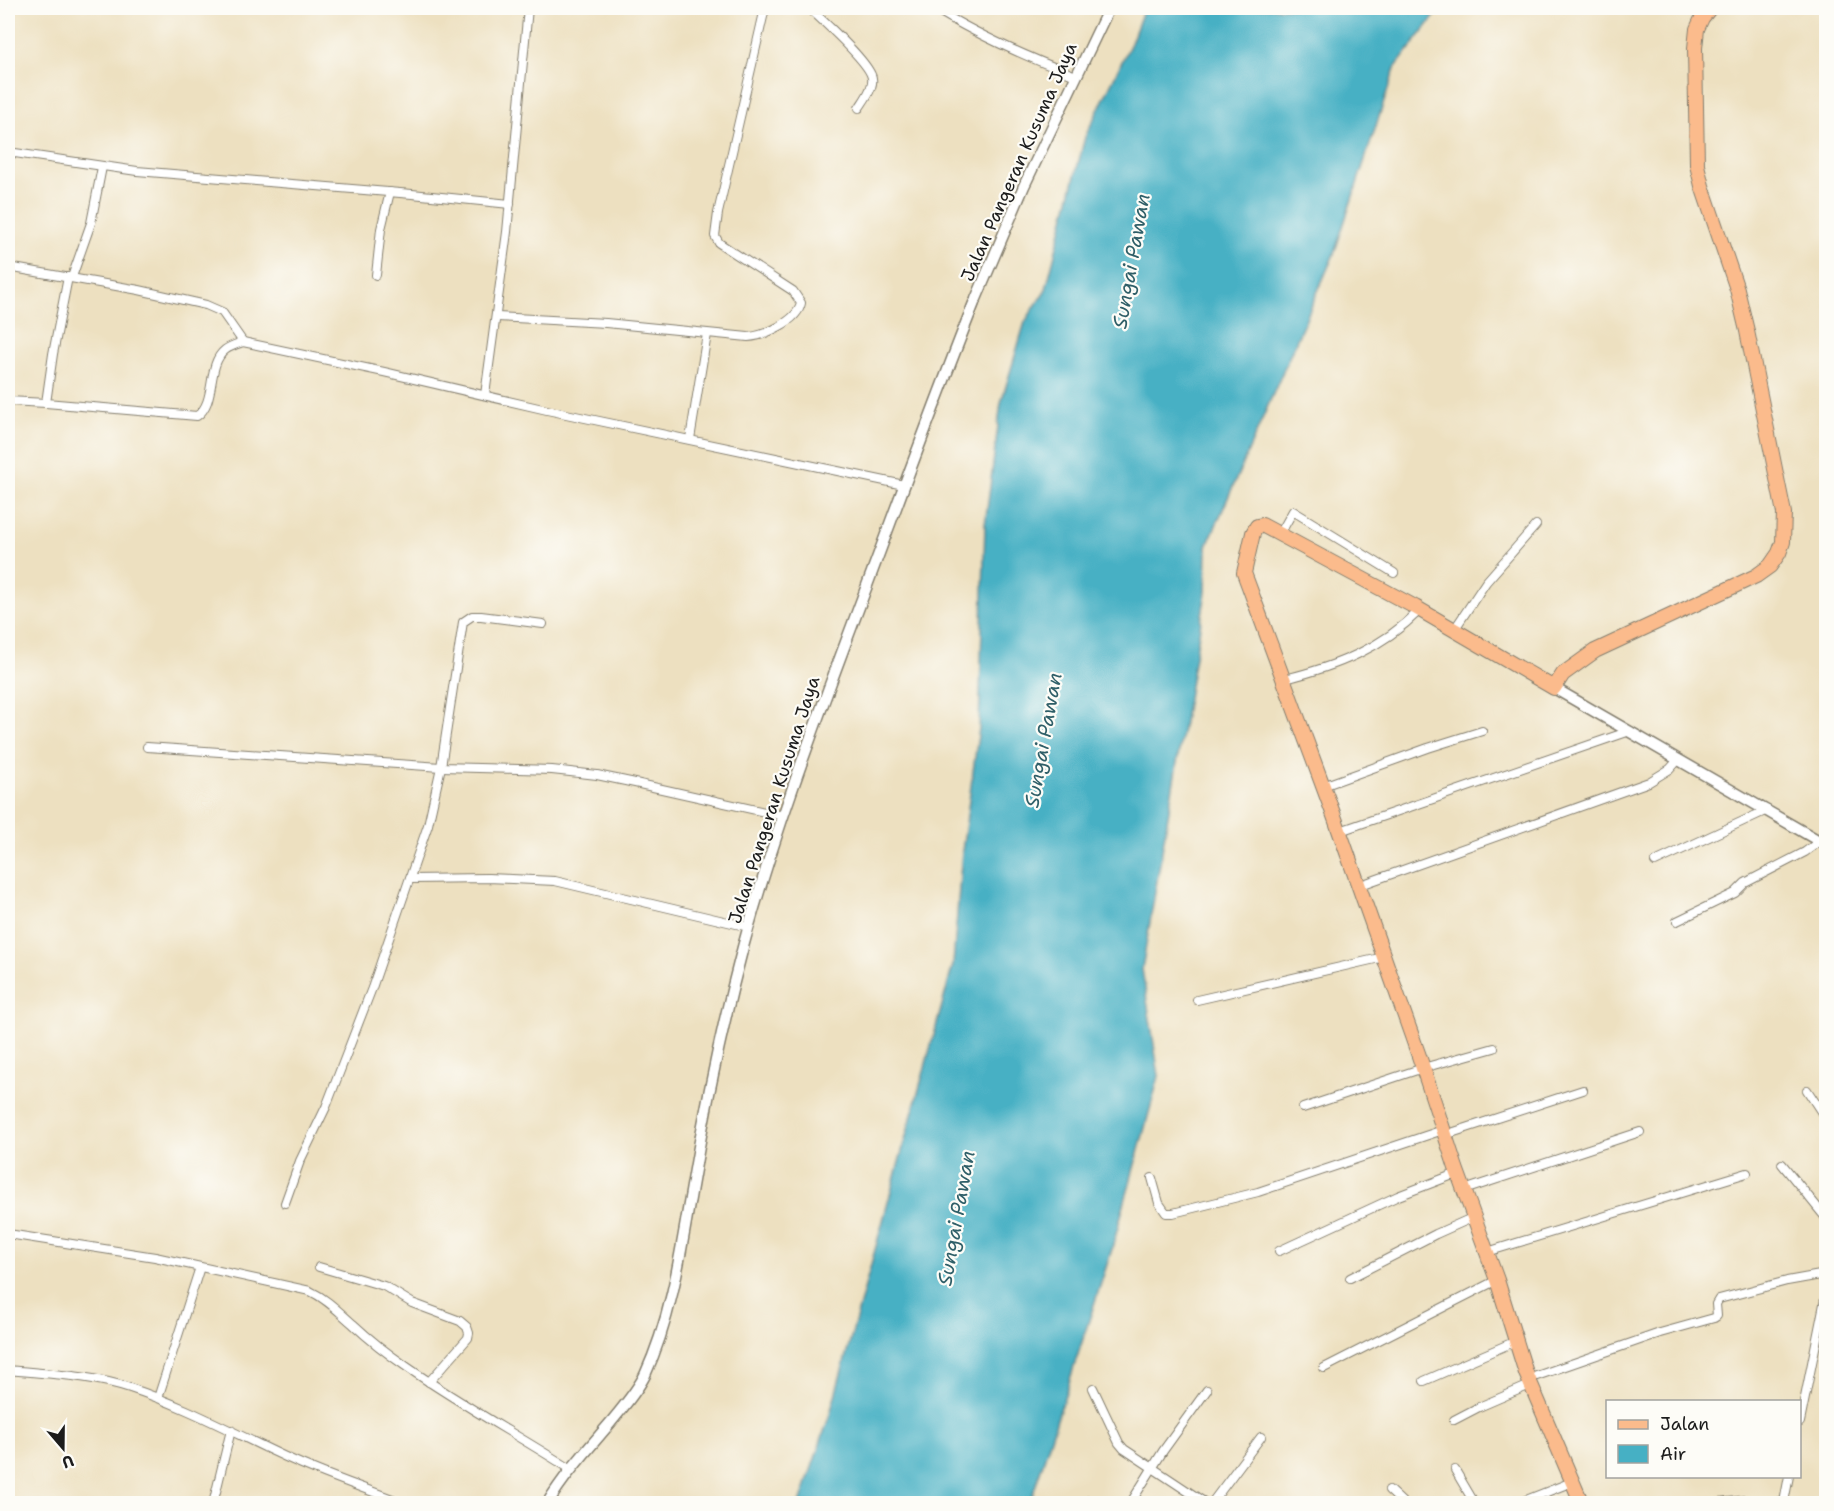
<svg xmlns="http://www.w3.org/2000/svg" width="1834" height="1511" font-family="'Shantell Sans',sans-serif">
<style>
.water{fill:#46b0c4;stroke:#316670;stroke-width:1.5}
.lines{fill:none;stroke-linecap:round;stroke-linejoin:round}
.minor-casing{stroke:#847e6e;stroke-width:10}
.tertiary-casing{stroke:#847e6e;stroke-width:13}
.primary-casing{stroke:#847e6e;stroke-width:16}
.minor{stroke:#fff;stroke-width:8}
.tertiary{stroke:#fff;stroke-width:10}
.primary{stroke:#fbbb8c;stroke-width:14}
.labels{text-anchor:middle;stroke-width:4.5;stroke-linejoin:round;paint-order:stroke}
.street-label{font-size:18px;fill:#1c1c1c;stroke:#fdfcf7}
.water-label{font-size:20px;font-style:italic;fill:#2f5f68;stroke:#fdfcf7}
</style>
<rect width="100%" height="100%" fill="#fdfcf7"/>
<filter id="ink" filterUnits="userSpaceOnUse"><feTurbulence type="fractalNoise" baseFrequency=".0167" numOctaves="2"/><feDisplacementMap in="SourceGraphic" scale="12" xChannelSelector="R" yChannelSelector="G"/><feConvolveMatrix kernelMatrix="1 2 1 2 8 2 1 2 1" color-interpolation-filters="sRGB"/></filter>
<filter id="wash" filterUnits="userSpaceOnUse"><feTurbulence type="fractalNoise" baseFrequency=".008" numOctaves="4" result="noise"/><feDisplacementMap in="SourceGraphic" scale="24" xChannelSelector="R" yChannelSelector="G"/><feGaussianBlur stdDeviation="1.35" result="paint"/><feColorMatrix in="noise" values="0 0 0 0 0 0 0 0 0 0 0 0 0 0 0 0 0 1.4 0 .05"/><feComposite in="paint" operator="in"/></filter>
<g filter="url(#wash)">
<rect width="100%" height="100%" fill="#ede0c0"/>
<path class="water" d="M1144,8H1441L1395,68L1334,254L1207,546L1206,592L1142,969L1159,1076L1112,1249L1030,1503H800L830,1414L953,965L962,851L979,728L985,525L1001,403L1025,322L1046,289L1085,137L1131,43Z"/>
</g>
<g filter="url(#ink)">
<g class="lines">
<defs>
<g id="minor">
<path d="M809,8C822,20 870,63 872,78C874,88 864,100 859,108"/>
<path d="M934,8C978,36 1027,57 1076,76"/>
<path d="M8,152L137,171L412,194L510,204"/>
<path d="M8,267L139,290L206,305L222,312L243,342"/>
<path d="M376,275L381,229L390,192"/>
<path d="M72,277L91,223L102,167"/>
<path d="M497,317L606,323L748,337C764,336 798,321 801,303L793,291L719,243L715,236L718,213L765,8"/>
<path d="M485,395L507,232L528,8"/>
<path d="M8,401L46,403L197,416C217,402 206,365 225,350C230,346 237,344 243,342L384,372L547,410L904,485"/>
<path d="M46,403L53,354L68,277"/>
<path d="M690,439L707,334"/>
<path d="M1280,534L1293,511L1394,573"/>
<path d="M1454,630L1486,582L1536,525"/>
<path d="M1285,679C1337,666 1381,649 1420,610"/>
<path d="M147,747L441,767L552,770L597,775L635,783L783,816"/>
<path d="M1323,786L1428,748L1482,731"/>
<path d="M1340,831L1630,731"/>
<path d="M1655,862L1767,810"/>
<path d="M410,879L488,878L555,881L749,927"/>
<path d="M1358,886L1649,782L1670,769L1678,760"/>
<path d="M1677,921L1735,893L1745,883L1805,852L1820,841"/>
<path d="M1197,1000L1384,957"/>
<path d="M1807,1090L1826,1119"/>
<path d="M1303,1108L1423,1068L1494,1048"/>
<path d="M1445,1135L1583,1090"/>
<path d="M1782,1164L1826,1218"/>
<path d="M1152,1178L1159,1203L1166,1213H1173L1258,1192L1443,1130"/>
<path d="M1464,1190L1640,1132"/>
<path d="M285,1203L300,1161L326,1107L372,988L428,825L441,767L463,622L472,616H481L543,624"/>
<path d="M8,1234L155,1257L310,1291C327,1299 339,1312 353,1324C370,1340 388,1354 407,1367C460,1404 517,1435 572,1470"/>
<path d="M1279,1251L1398,1196L1458,1173"/>
<path d="M1487,1252L1747,1173"/>
<path d="M319,1267L384,1286L412,1303L460,1321L467,1327L469,1333L468,1338L429,1382"/>
<path d="M1350,1278L1436,1234L1474,1217"/>
<path d="M1324,1368L1497,1280"/>
<path d="M8,1370C48,1374 91,1375 130,1388C182,1405 228,1430 277,1453C318,1473 362,1487 405,1504"/>
<path d="M1528,1379L1660,1333L1714,1318L1717,1316L1716,1304L1719,1299L1787,1281L1826,1274"/>
<path d="M1424,1381L1516,1341"/>
<path d="M1093,1388L1119,1443L1124,1449L1207,1504"/>
<path d="M158,1398L200,1267"/>
<path d="M1454,1420L1479,1407L1530,1385"/>
<path d="M1800,1422L1826,1294"/>
<path d="M1455,1470L1475,1504"/>
<path d="M1389,1490L1404,1504"/>
<path d="M1090,1500L1096,1504"/>
<path d="M1784,1502L1789,1476"/>
<path d="M213,1504L231,1430"/>
<path d="M1130,1504L1163,1451L1207,1390"/>
<path d="M1211,1504L1261,1437"/>
<path d="M1516,1504L1572,1482"/>
<path d="M1709,1504L1747,1500L1797,1504"/>
</g>
<g id="tertiary">
<path d="M976,299L1024,186L1109,8"/>
<path d="M1554,688L1826,845"/>
<path d="M547,1504C565,1474 589,1448 611,1422C623,1407 636,1393 645,1375C674,1312 682,1242 694,1175C707,1098 723,1022 743,947C775,829 819,714 862,599C899,500 935,401 974,303"/>
</g>
<path id="primary" d="M1582,1504L1526,1373L1497,1280L1456,1168L1419,1056L1333,813L1244,573L1253,533L1257,526L1262,525L1415,607L1554,688L1563,674L1595,651L1756,576L1770,566L1779,553L1783,542L1784,513L1747,331L1737,289L1702,186L1697,165L1695,48L1697,29L1702,18L1710,8"/>
</defs>
<use href="#minor" class="minor-casing"/>
<use href="#tertiary" class="tertiary-casing"/>
<use href="#primary" class="primary-casing"/>
<use href="#minor" class="minor"/>
<use href="#tertiary" class="tertiary"/>
<use href="#primary" class="primary"/>
</g>
</g>
<g class="labels">
<g class="street-label">
<text transform="translate(1019 162) rotate(-66)" y="6">Jalan Pangeran Kusuma Jaya</text>
<text transform="translate(774 800) rotate(-72)" y="6">Jalan Pangeran Kusuma Jaya</text>
</g>
<g class="water-label">
<text transform="translate(1131 261) rotate(-80)" y="7">Sungai Pawan</text>
<text transform="translate(1043 740) rotate(-80)" y="7">Sungai Pawan</text>
<text transform="translate(956 1218) rotate(-80)" y="7">Sungai Pawan</text>
</g>
</g>
<rect width="1834" height="1511" fill="none" stroke="#fdfcf7" stroke-width="30"/>
<rect x="1606" y="1400" width="195" height="78" fill="#fdfcf7" stroke="#a3a29f" stroke-width="1.5"/>
<rect x="1618" y="1420" width="30" height="9" fill="#fbbb8c" stroke="#a3a29f" stroke-width="1.5"/>
<text x="1660" y="1430" font-size="18" fill="#1c1c1c">Jalan</text>
<rect x="1618" y="1445" width="30" height="18" fill="#46b0c4" stroke="#a3a29f" stroke-width="1.5"/>
<text x="1660" y="1460" font-size="18" fill="#1c1c1c">Air</text>
<g transform="translate(63 1448) rotate(160)" stroke="#fdfcf7" stroke-width="4.5" paint-order="stroke">
<path d="M0-4.5L10 22L0 15L-10 22Z" fill="#1c1c1c"/>
<text y="-9" font-size="16" font-weight="bold" text-anchor="middle" fill="#1c1c1c">U</text>
</g>
</svg>
